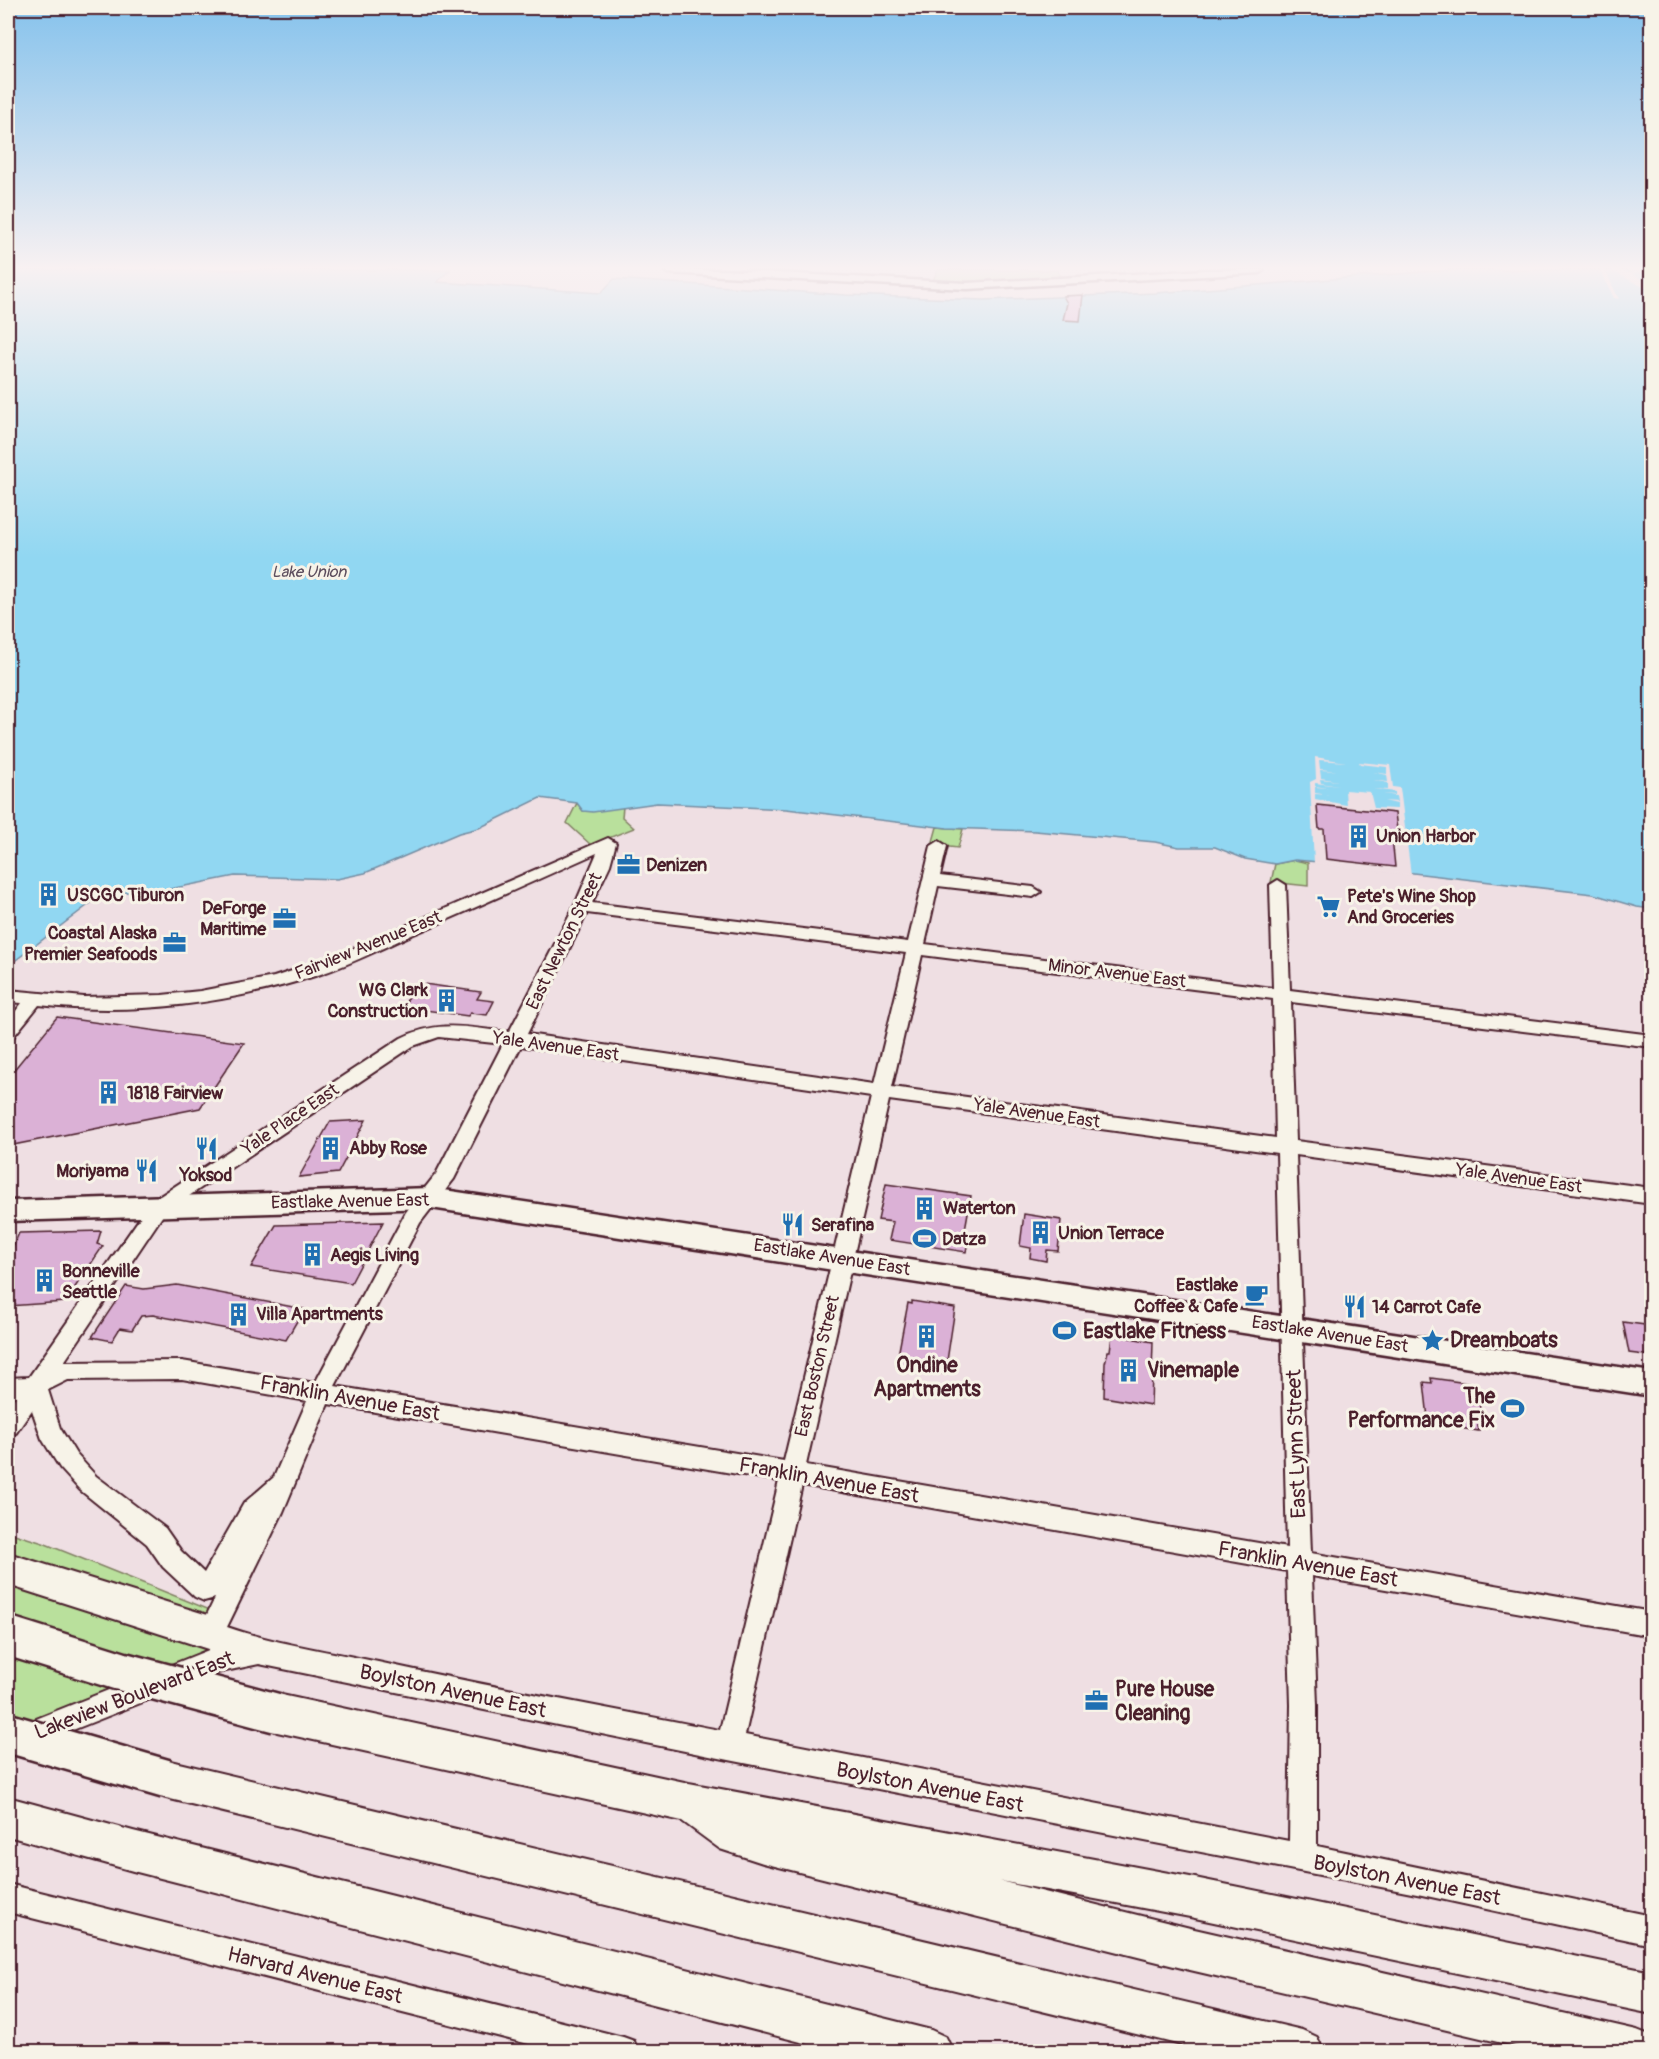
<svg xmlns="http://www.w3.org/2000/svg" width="1659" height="2059" font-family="Pangolin,sans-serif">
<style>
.green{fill:#b9e09c;stroke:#828064;stroke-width:1.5}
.water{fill:#91d7f2;stroke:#758da2;stroke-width:1.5}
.pier{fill:#efdfe3}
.building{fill:#dbb1d6;stroke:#4a1f2b;stroke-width:1.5}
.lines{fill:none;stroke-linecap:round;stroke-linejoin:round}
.minor-casing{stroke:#4a1f2b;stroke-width:4}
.major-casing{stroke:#4a1f2b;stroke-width:5}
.highway-casing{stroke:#4a1f2b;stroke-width:4}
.minor{fill:#f7f3e8;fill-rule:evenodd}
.major{fill:#f7f3e8;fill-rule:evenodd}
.highway{fill:#f7f3e8;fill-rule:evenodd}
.highway-bridge-casing{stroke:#4a1f2b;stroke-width:43;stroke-linecap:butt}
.highway-bridge{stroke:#f7f3e8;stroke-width:38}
.labels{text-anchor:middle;stroke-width:6;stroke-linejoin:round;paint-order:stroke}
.far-water-label{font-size:16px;font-style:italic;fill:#5c4d5d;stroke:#f7f3e8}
.poi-label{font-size:18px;font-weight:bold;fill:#4a1f2b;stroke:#f7f3e8;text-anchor:start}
.street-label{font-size:18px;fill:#4a1f2b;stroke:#f7f3e8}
.near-poi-label{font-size:21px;font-weight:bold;fill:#4a1f2b;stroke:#f7f3e8;text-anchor:start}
.near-street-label{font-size:21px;fill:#4a1f2b;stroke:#f7f3e8}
</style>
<rect width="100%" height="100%" fill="#efdfe3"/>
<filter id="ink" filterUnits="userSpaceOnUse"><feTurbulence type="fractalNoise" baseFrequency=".0167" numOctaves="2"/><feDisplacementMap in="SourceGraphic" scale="12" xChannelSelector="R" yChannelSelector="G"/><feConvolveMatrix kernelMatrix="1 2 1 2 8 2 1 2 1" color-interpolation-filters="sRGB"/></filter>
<g filter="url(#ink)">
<g class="green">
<path d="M938,270H1057L1061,279L932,282Z"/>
<path d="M577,803L583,811L623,807L622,817L634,828L591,845L567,823Z"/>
<path d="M937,827L963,829L958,848L932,845Z"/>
<path d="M1295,860L1308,863V886L1271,882L1275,864Z"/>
<path d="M8,1532L43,1543L210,1610L203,1661L8,1743Z"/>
</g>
<path class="water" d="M8,270H450L437,282L601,293L614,279L846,295L984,300L1156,293L1449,270H1624L1630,272L1651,273V909L1637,907L1593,894L1319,862L1295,860L1275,864L1245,859L1215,847H1179L1155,842L1035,831L947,828L786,809L657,803L593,812L583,811L577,803L540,798L479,828L459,833L365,873L337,879L235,876L160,891L104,893L8,966Z"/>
<g class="pier">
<path d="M1600,270H1620L1626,273L1642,271L1651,273L1647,275L1641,272L1632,274L1651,284V291L1610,270H1605L1619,299L1614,298Z"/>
<path d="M1315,757L1346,762L1319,760L1320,769L1337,771L1320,770L1321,778L1338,781L1320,779L1321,783L1339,786L1315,783V786L1328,788L1315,787V793L1329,795L1315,794V799L1346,805L1345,790L1370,792L1374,808L1397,809V804L1384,801L1397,802L1396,796L1383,794L1395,795V792L1373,789L1388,790V783L1372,780L1388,782L1387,775L1373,772L1387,774V767L1360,764L1359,762L1390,765L1393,787L1400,788L1411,875L1314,863L1310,782L1316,779Z"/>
</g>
<g class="building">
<path d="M1083,295L1080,321L1063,320L1067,303L1063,296Z"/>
<path d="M1317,805L1395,813L1398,838L1392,837L1395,867L1326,859L1324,829H1319Z"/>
<path d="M417,983L481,992L477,999L494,1001L487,1015L470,1013L468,1016L403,1007Z"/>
<path d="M57,1017L244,1043L200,1108L8,1146V1077Z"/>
<path d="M366,1120L338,1173L299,1177L330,1122Z"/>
<path d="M886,1184L971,1196L964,1235L969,1236L966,1252L889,1240L893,1222L878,1220Z"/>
<path d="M1024,1214L1061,1220L1058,1251L1047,1250L1046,1261L1030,1258L1031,1248L1020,1246Z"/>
<path d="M383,1222L351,1283L251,1267L276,1225Z"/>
<path d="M101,1231L97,1244L103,1246L65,1302L8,1306V1259L19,1233Z"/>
<path d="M177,1285L304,1309L286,1340L153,1315L141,1316L132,1330L120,1328L112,1341L92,1337L126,1286L144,1289Z"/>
<path d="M912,1301L955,1308L945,1374L896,1366L908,1303L912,1304Z"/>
<path d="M1623,1322L1652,1326V1356L1629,1353Z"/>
<path d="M1112,1335L1153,1342L1151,1405L1104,1397L1105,1363L1108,1351H1110Z"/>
<path d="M1431,1378L1474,1384V1390H1477L1483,1427L1478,1426L1479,1431L1434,1424L1433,1419L1428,1418L1424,1382L1432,1383Z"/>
</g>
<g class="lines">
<defs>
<g id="minor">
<path d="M608,838L616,843L610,865L592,903L908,942L931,846L939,841L947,846L940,876L1033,887L1041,892L1033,897L938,886L925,944L1273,988L1270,885L1278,880L1286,885L1290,990L1652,1035V1047L1291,1002L1296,1141L1652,1188V1204L1296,1155L1311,1553L1652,1612V1636L1312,1576L1317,1705V1846L1652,1916V1945L1422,1895L729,1760L259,1664L216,1673L30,1747L21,1743L17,1734L21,1725L216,1647L202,1642L198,1633L215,1598L204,1601L195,1597L163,1567L147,1544L80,1490L60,1468L42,1439L32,1410L16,1433L8,1436V1408L16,1396H8V1378L29,1377L151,1202L401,1038C441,1019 467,1028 509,1032L574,907L597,853C536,880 475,908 414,934C382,948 351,964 318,975C229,1004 132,1016 39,1005L14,1036L8,1038V1021L22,1003L8,1002V990L84,997L162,995L200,991L274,977L334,957ZM587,913L906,953L874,1084L527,1034ZM922,955L1273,999L1276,1138L892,1087ZM439,1037L503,1044L436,1174L406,1212L315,1383L182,1361L64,1362L165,1212L413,1046ZM521,1046L871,1097L784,1461L335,1386L420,1223L454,1179ZM889,1100L1277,1153L1287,1548L806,1465ZM182,1379L307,1401L274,1477L244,1503L204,1573L181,1551L165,1528L96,1476L76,1454L60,1428L48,1390L68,1380ZM328,1404L779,1481L720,1730C606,1708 492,1687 378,1662C328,1651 276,1644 227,1627L283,1512ZM802,1485L1287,1571L1291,1705L1289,1841L745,1735Z"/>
<path d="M8,1884L623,2037L634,2041L638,2052H560L8,1912Z"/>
</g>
<g id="major">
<path d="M664,270H724L967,283L1205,270H1264L1259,273L967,289L669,273Z"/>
<path d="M431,1188L1652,1372V1396L431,1208L8,1221V1201Z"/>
</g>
<g id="highway">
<path d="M8,1553L211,1616L224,1621L229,1633L224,1645L211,1650L8,1585Z"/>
<path d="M277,1694L689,1783L1190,1877L1652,1972V2014L1190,1917L1000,1881L1190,1928L1637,2030L1652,2036V2052H1541L1190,1970L763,1863L720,1849L682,1821L277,1732L264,1726L258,1713L264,1700Z"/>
<path d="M166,1760L1302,2030L1317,2037L1324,2052H1210L166,1798L152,1793L147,1779L152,1765Z"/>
<path d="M8,1797L133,1831L931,2030L946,2037L953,2052H840L133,1871L8,1836Z"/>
</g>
</defs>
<use href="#minor" class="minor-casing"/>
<use href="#major" class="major-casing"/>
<use href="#highway" class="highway-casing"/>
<use href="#minor" class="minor"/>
<use href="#major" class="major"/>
<use href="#highway" class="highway"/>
<defs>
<g id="highway-bridge">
<path d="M8,1636L120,1671L277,1713"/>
<path d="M8,1733L166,1779"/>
</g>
</defs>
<use href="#highway-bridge" class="highway-bridge-casing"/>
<use href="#highway-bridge" class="highway-bridge"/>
</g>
</g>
<linearGradient id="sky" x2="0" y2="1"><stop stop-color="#85c2ec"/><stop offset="0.48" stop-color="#f8f1f2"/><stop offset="1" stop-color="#f8f1f2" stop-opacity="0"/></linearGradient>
<rect width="1659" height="558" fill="url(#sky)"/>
<defs>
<symbol id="building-bare" viewBox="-9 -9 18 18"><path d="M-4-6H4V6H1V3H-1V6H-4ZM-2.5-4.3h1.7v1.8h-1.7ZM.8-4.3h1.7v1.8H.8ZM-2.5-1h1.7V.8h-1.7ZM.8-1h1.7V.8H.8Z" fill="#1f6fb2" stroke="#f7f3e8" stroke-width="2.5" paint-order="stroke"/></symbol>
<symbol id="office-bare" viewBox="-9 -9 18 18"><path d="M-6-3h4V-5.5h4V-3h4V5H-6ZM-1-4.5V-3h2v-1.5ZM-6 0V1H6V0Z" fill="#1f6fb2" stroke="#f7f3e8" stroke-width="2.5" paint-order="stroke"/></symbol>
<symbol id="supermarket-bare" viewBox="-9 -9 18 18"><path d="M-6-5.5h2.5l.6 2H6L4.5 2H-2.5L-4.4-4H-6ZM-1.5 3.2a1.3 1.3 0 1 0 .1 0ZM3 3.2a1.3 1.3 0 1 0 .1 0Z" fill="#1f6fb2" stroke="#f7f3e8" stroke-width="2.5" paint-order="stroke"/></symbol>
<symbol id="restaurant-bare" viewBox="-9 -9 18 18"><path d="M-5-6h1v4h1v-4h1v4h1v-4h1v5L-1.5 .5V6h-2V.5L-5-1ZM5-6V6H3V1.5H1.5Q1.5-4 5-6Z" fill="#1f6fb2" stroke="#f7f3e8" stroke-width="2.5" paint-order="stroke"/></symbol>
<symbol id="stadium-bare" viewBox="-9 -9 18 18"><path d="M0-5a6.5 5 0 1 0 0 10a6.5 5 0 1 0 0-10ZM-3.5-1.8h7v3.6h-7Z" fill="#1f6fb2" stroke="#f7f3e8" stroke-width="2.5" paint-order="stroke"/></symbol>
<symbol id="cafe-bare" viewBox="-9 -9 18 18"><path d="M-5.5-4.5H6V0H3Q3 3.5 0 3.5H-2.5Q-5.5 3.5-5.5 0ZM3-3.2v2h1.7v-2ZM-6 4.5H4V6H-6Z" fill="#1f6fb2" stroke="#f7f3e8" stroke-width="2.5" paint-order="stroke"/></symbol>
<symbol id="sight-bare" viewBox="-9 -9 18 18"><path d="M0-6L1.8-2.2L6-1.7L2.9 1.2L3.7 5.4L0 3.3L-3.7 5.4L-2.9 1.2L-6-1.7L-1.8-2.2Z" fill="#1f6fb2" stroke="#f7f3e8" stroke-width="2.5" paint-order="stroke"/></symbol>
</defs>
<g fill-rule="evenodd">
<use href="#building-bare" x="1342" y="820" width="33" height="33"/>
<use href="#office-bare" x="612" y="848" width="33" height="33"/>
<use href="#building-bare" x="32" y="878" width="33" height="33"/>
<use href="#supermarket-bare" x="1312" y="890" width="33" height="33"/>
<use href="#office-bare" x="268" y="902" width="33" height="33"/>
<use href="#office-bare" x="158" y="926" width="33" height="33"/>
<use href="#building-bare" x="430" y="984" width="33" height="33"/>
<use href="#building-bare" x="92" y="1076" width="33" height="33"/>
<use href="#building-bare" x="314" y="1132" width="33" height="33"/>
<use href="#restaurant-bare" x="190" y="1132" width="33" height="33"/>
<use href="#restaurant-bare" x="130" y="1154" width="33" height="33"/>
<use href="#building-bare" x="908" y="1192" width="33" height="33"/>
<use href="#restaurant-bare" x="776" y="1208" width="33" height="33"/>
<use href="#building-bare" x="1024" y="1216" width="33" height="33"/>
<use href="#stadium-bare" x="908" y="1222" width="33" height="33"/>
<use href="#building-bare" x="296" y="1238" width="33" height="33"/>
<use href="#building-bare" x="28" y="1264" width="33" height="33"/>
<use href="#cafe-bare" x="1240" y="1278" width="33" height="33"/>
<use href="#restaurant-bare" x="1338" y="1290" width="33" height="33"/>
<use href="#building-bare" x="222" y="1298" width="33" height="33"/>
<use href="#stadium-bare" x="1048" y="1314" width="33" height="33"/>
<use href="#building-bare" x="910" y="1320" width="33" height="33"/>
<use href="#sight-bare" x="1416" y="1324" width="33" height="33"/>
<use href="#building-bare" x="1112" y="1354" width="33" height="33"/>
<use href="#stadium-bare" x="1496" y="1392" width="33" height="33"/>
<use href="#office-bare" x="1080" y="1684" width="33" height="33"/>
</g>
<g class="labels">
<g class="far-water-label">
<text x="309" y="577">Lake Union</text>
</g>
<g class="poi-label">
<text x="1376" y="842">Union Harbor</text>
<text x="646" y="871">Denizen</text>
<text x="67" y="901">USCGC Tiburon</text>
<text x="1347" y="902">Pete's Wine Shop<tspan x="1347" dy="21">And Groceries</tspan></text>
<text x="266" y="914" text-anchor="end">DeForge<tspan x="266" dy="21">Maritime</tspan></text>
<text x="157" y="939" text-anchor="end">Coastal Alaska<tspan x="157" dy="21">Premier Seafoods</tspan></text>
<text x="428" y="996" text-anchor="end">WG Clark<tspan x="428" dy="21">Construction</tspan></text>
<text x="127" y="1099">1818 Fairview</text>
<text x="349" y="1154">Abby Rose</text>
<text x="129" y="1177" text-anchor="end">Moriyama</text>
<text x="206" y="1181" text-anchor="middle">Yoksod</text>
<text x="943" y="1214">Waterton</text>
<text x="811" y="1231">Serafina</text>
<text x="1058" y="1239">Union Terrace</text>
<text x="942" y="1245">Datza</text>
<text x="330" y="1261">Aegis Living</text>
<text x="62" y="1277">Bonneville<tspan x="62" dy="21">Seattle</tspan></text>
<text x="1238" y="1291" text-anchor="end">Eastlake<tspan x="1238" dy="21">Coffee &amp; Cafe</tspan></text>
<text x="1372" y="1313">14 Carrot Cafe</text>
<text x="256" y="1320">Villa Apartments</text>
</g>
<g class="street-label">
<text transform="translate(564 941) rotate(-64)" y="6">East Newton Street</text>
<text transform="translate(368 945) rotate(-22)" y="6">Fairview Avenue East</text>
<text transform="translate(1117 973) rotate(7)" y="6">Minor Avenue East</text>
<text transform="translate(556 1046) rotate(8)" y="6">Yale Avenue East</text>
<text transform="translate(1037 1113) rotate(8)" y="6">Yale Avenue East</text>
<text transform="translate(290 1119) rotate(-34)" y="6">Yale Place East</text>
<text transform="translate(1519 1178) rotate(8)" y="6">Yale Avenue East</text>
<text transform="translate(350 1201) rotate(-1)" y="6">Eastlake Avenue East</text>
<text transform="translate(832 1257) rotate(9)" y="6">Eastlake Avenue East</text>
<text transform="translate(1330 1334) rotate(9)" y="6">Eastlake Avenue East</text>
<text transform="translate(817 1366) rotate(-77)" y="6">East Boston Street</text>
</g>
<g class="near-poi-label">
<text x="1083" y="1338">Eastlake Fitness</text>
<text x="1450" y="1347">Dreamboats</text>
<text x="927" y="1372" text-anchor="middle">Ondine<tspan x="927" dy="24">Apartments</tspan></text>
<text x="1147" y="1377">Vinemaple</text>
<text x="1495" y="1403" text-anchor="end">The<tspan x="1495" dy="24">Performance Fix</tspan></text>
<text x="1115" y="1696">Pure House<tspan x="1115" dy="24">Cleaning</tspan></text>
</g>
<g class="near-street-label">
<text transform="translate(350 1398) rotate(10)" y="7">Franklin Avenue East</text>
<text transform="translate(1296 1444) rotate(-92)" y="7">East Lynn Street</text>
<text transform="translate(829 1480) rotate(10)" y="7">Franklin Avenue East</text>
<text transform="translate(1308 1564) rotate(10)" y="7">Franklin Avenue East</text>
<text transform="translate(453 1691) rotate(12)" y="7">Boylston Avenue East</text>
<text transform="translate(134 1695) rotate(-21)" y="7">Lakeview Boulevard East</text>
<text transform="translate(930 1787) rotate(11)" y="7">Boylston Avenue East</text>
<text transform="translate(1407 1880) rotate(11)" y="7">Boylston Avenue East</text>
<text transform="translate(315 1975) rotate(14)" y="7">Harvard Avenue East</text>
</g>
</g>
<rect width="1659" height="2059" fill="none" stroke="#f7f3e8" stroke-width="30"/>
<rect x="15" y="15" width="1629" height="2029" fill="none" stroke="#4a1f2b" stroke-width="2" filter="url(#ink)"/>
</svg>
